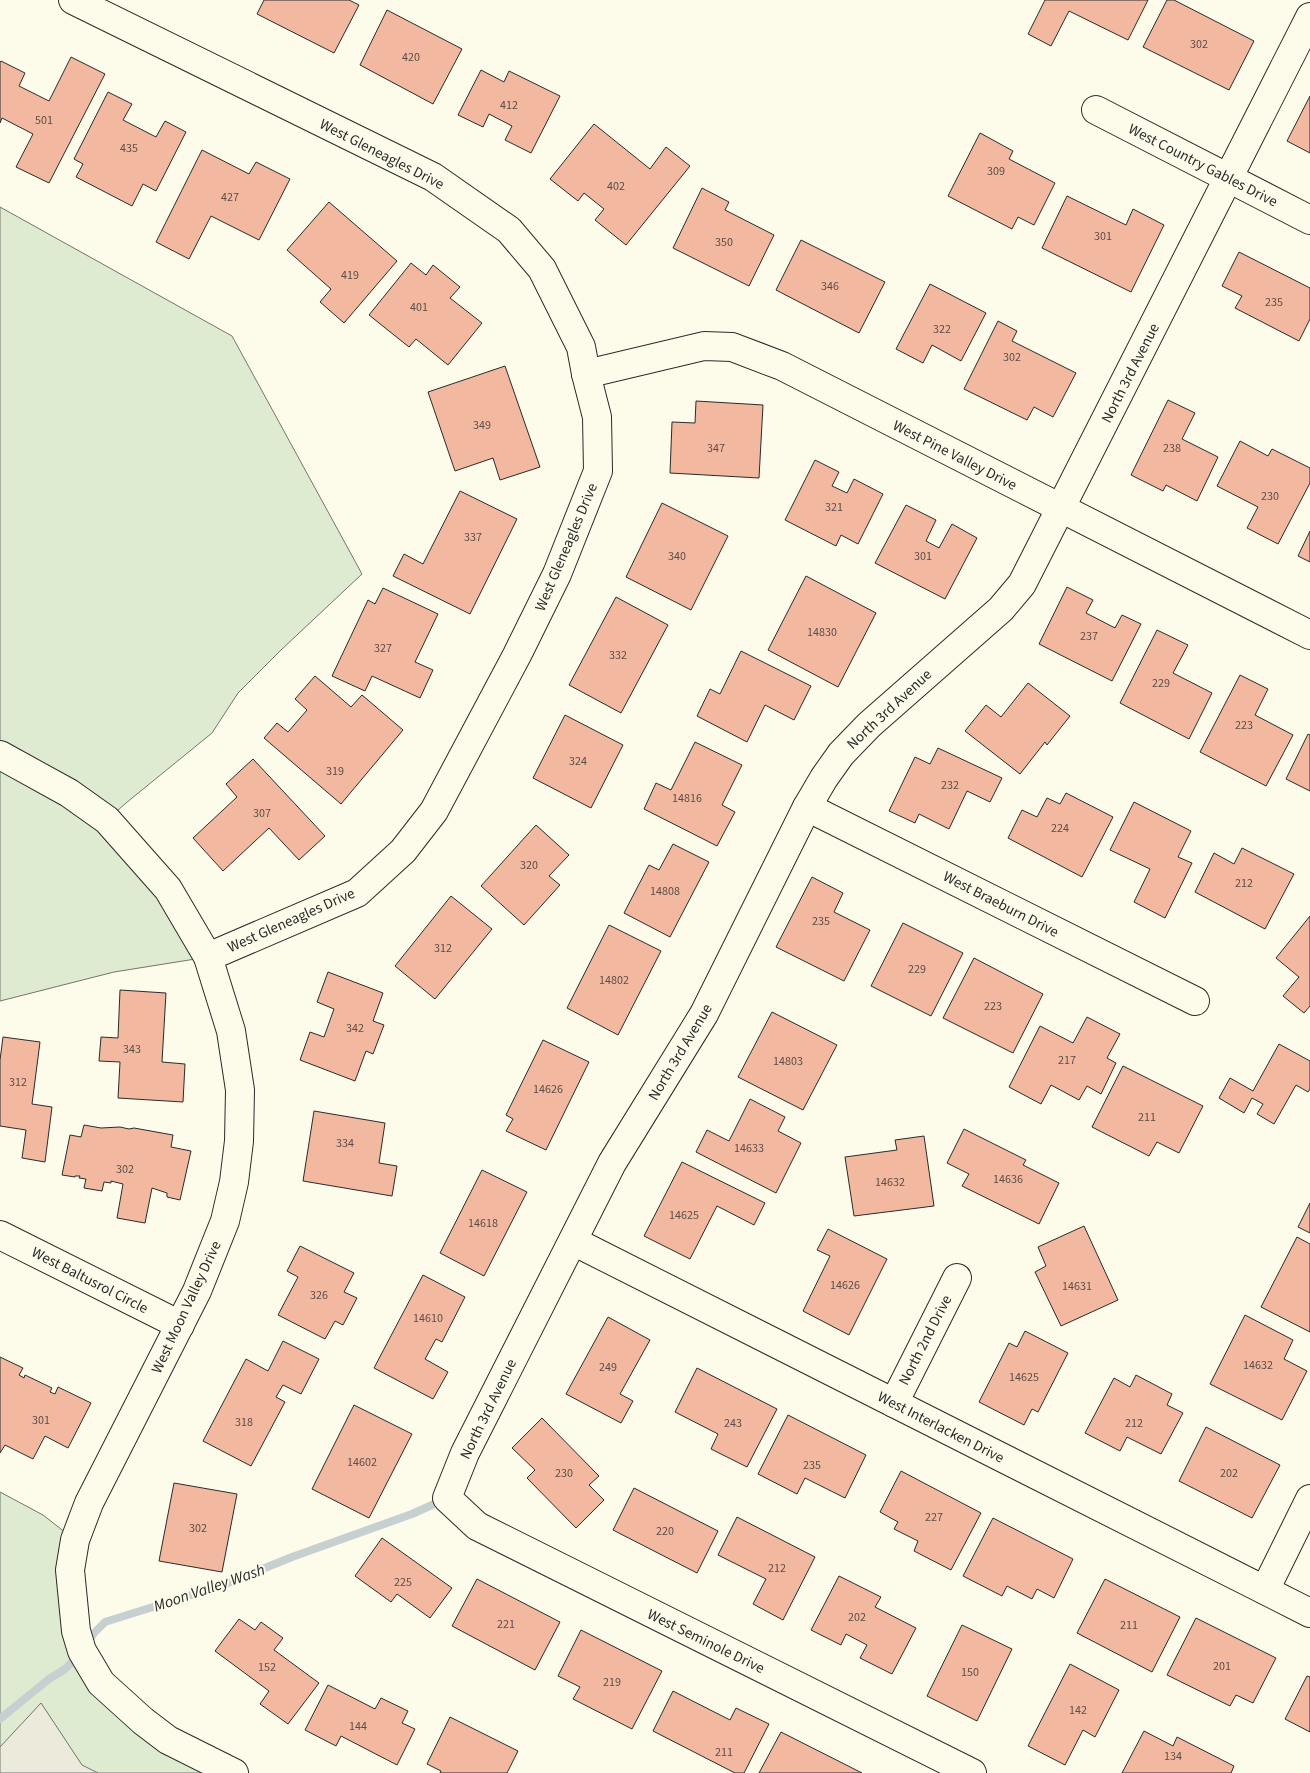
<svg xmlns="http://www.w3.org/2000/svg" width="1310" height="1773" font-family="'Source Sans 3',sans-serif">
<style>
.green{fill:#deebd1;stroke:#74746e}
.parking{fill:#eceadb;stroke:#74746e}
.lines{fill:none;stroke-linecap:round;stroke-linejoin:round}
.stream{stroke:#c7d0d0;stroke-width:8}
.building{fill:#f2b8a0;stroke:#2b2b2b}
.minor-casing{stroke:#2b2b2b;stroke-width:30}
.minor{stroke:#fdfbea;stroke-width:28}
.labels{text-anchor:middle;stroke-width:4;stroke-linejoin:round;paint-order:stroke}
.number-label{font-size:12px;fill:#5d4e48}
.street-label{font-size:15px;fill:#2b2b2b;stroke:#fdfbea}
.water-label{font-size:16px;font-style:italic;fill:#2b2b2b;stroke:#fdfbea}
</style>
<rect width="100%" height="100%" fill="#fdfbea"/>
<g class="green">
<path d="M0,207L232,336L362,574L281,650L238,693L212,733L126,803L107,820L208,957L114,972L0,1001Z"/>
<path d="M0,1492L43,1515L75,1540L70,1570L102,1683L234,1773H0Z"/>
</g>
<path class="parking" d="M41,1703L82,1765L98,1773H0V1747Z"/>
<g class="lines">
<g class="stream">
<path d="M86,1645L94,1633L105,1622L223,1585L292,1557L412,1514L443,1500"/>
<path d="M0,1719L49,1679L65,1669L78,1656"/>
</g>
</g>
<g class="building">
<path d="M264,0H349L359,5L334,53L257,14Z"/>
<path d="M1045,0H1148L1128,40L1069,11L1051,46L1028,34Z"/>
<path d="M1167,0H1174L1254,41L1229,90L1143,47Z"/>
<path d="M387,10L462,49L433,104L360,65Z"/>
<path d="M71,57L105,74L49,183L16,167L33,134L2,118L0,123V62L1,61L25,73L19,86L49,101Z"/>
<path d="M481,70L504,82L509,71L560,96L531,153L505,140L512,126L489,114L483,127L458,115Z"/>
<path d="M108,92L132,104L123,120L156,137L165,121L186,132L156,191L143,184L132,206L76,177L83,164L74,159Z"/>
<path d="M1310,96V153L1287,141Z"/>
<path d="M594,124L650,169L666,147L690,166L626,245L595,220L604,209L584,193L578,201L550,179Z"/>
<path d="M980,133L1013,151L1009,159L1055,183L1034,225L1018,217L1012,229L948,196Z"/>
<path d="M202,150L249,174L256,162L290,179L259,240L211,216L189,259L156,242Z"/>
<path d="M702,188L729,202L725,210L774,235L749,286L673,248Z"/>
<path d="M1067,196L1126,225L1133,209L1164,225L1131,292L1042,248Z"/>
<path d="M329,202L397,261L344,323L320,302L331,289L287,250Z"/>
<path d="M801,240L885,282L859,333L776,290Z"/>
<path d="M1239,252L1310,288V319L1299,341L1235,308L1242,296L1222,286Z"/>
<path d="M411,263L426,275L433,265L460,287L450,298L482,323L448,365L416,339L409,347L369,315Z"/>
<path d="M930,284L986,313L961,361L932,345L923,363L896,349Z"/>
<path d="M998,321L1017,331L1012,341L1076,373L1053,417L1034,407L1027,420L964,389Z"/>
<path d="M505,366L540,467L500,480L493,458L455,471L428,392Z"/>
<path d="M1168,400L1195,413L1182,439L1218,457L1197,501L1166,485L1163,491L1131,475Z"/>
<path d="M696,401L763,405L759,478L670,473L672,422L695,423Z"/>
<path d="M1240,441L1268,456L1272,449L1310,468V483L1278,544L1247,528L1258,507L1217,486Z"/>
<path d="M815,460L839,472L832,486L847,493L854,479L883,494L858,544L841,535L836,546L785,520Z"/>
<path d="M460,491L517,519L470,614L393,576L404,554L423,564Z"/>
<path d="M662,503L728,536L691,610L626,577Z"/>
<path d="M906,505L936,520L926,541L939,548L952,524L977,538L945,599L875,563Z"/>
<path d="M1310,531V562L1298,556Z"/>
<path d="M806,576L876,613L838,687L768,650Z"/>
<path d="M1067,587L1093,600L1086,613L1115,628L1122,615L1141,624L1112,681L1039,644Z"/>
<path d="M383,588L438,614L415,662L433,670L420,698L372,676L365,691L332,676L368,600L375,604Z"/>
<path d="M616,597L668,625L621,713L569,685Z"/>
<path d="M1157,630L1188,645L1173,673L1212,693L1189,739L1120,703Z"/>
<path d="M741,651L811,686L794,720L765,705L747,742L697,716L710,689L720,694Z"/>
<path d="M1240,675L1268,689L1255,715L1293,735L1266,786L1200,752Z"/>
<path d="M315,676L351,707L362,695L403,730L341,804L264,738L277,723L288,732L307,710L295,699Z"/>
<path d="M1028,683L1070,716L1047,745L1045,742L1020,774L965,731L986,705L1001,717Z"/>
<path d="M565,715L623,745L591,808L533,778Z"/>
<path d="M1308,734L1310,735V791L1286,779Z"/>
<path d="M695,742L742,765L722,805L735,812L717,846L644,809L656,783L671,790Z"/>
<path d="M938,748L1002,778L990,802L967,791L949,829L919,814L915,823L889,811L915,757L930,764Z"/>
<path d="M253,759L325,836L299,860L269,828L223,871L193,838L237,797L226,784Z"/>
<path d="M1066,793L1113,817L1082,877L1008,838L1022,810L1037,817L1047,798L1060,804Z"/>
<path d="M1134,802L1191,831L1178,857L1192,863L1165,918L1134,902L1150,869L1110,850Z"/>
<path d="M536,825L569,855L549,876L560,885L524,925L481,886Z"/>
<path d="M673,844L709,862L670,937L624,913L649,865L659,870Z"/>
<path d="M1242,848L1294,874L1265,929L1195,892L1214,853L1234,864Z"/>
<path d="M812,877L843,893L834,912L870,930L844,981L776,947Z"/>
<path d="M451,896L492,929L435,999L395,966Z"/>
<path d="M1310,916V1006L1304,1013L1283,996L1299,977L1276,958Z"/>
<path d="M903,923L963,953L931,1016L871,986Z"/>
<path d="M609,925L661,951L618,1035L567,1008Z"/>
<path d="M974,958L1043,994L1013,1053L943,1018Z"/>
<path d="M328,972L383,993L373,1021L384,1025L373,1054L366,1051L355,1081L300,1060L310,1032L324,1037L334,1009L317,1002Z"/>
<path d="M120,990L166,993L162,1062L185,1064L183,1102L118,1098L120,1062L99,1061L101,1037L118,1038Z"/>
<path d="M772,1012L837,1045L803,1110L738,1077Z"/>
<path d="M1087,1017L1120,1034L1107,1058L1116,1063L1101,1094L1087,1086L1079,1100L1051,1085L1041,1104L1009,1087L1040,1026L1073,1043Z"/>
<path d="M3,1037L40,1042L32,1104L52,1107L45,1162L22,1158L26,1130L0,1126V1060Z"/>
<path d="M543,1040L589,1062L546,1150L506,1131L513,1119L506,1115Z"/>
<path d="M1279,1044L1310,1061V1089L1308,1092L1296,1085L1274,1124L1257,1114L1263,1104L1252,1098L1244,1113L1219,1098L1230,1078L1253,1091Z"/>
<path d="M1123,1066L1203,1106L1179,1153L1157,1142L1149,1156L1092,1127Z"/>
<path d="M750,1099L785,1117L778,1131L801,1143L776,1193L696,1152L707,1130L729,1141Z"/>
<path d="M314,1111L385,1123L379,1163L397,1166L392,1196L303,1181Z"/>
<path d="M84,1125L101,1128L120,1127L129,1129L134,1128L173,1135L171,1147L191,1151L180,1200L167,1197V1193L152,1188L145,1223L117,1218L123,1184L111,1181V1183L104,1182L102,1191L84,1188L86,1179L79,1178L80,1176H75V1177L62,1175L70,1135L81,1137Z"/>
<path d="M964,1129L1026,1160L1023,1165L1059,1183L1039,1224L962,1186L969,1174L947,1163Z"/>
<path d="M924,1136L934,1206L854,1216L845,1157L897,1150L895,1140Z"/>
<path d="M682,1162L765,1203L754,1225L717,1206L690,1259L644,1236Z"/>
<path d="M482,1170L527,1192L484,1276L440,1253Z"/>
<path d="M1310,1203V1233L1298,1227Z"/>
<path d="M1084,1226L1118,1300L1061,1326L1035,1272L1046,1266L1038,1247Z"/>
<path d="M828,1229L887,1259L849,1335L803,1311L830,1256L817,1250Z"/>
<path d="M1297,1237L1310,1244V1332L1261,1307Z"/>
<path d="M300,1246L354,1273L344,1292L357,1298L343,1325L335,1321L325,1339L278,1315L298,1277L287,1271Z"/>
<path d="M423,1275L465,1297L442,1342L436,1339L425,1359L448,1372L433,1399L374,1368Z"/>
<path d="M1245,1315L1293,1340L1284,1359L1307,1371L1282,1420L1210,1384Z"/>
<path d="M608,1317L650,1340L620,1394L633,1401L621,1423L566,1394Z"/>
<path d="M1025,1331L1068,1353L1038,1412L1032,1409L1024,1425L979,1402L1009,1343L1017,1347Z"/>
<path d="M283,1341L319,1359L301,1394L283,1385L276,1397L285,1402L251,1466L203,1441L246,1359L268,1371Z"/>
<path d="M0,1357L23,1368L19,1375L24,1378L25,1375L52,1388L50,1392L55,1394L58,1387L91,1403L68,1448L45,1436L33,1459L5,1445L0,1453Z"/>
<path d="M697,1368L777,1409L747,1467L711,1449L718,1434L675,1412Z"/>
<path d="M1136,1375L1172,1394L1167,1405L1183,1413L1161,1454L1127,1437L1120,1451L1085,1433L1114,1378L1130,1387Z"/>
<path d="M354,1405L412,1434L369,1518L312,1489Z"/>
<path d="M788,1415L866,1455L845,1498L805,1478L797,1494L758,1474Z"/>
<path d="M542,1418L599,1476L589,1485L604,1500L576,1528L527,1478L535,1470L512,1448Z"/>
<path d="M1206,1427L1280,1465L1252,1518L1179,1481Z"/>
<path d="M901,1471L981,1513L951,1570L914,1551L918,1541L894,1529L898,1522L880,1512Z"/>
<path d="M174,1483L237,1494L222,1572L159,1561Z"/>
<path d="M634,1488L718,1531L697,1573L613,1530Z"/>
<path d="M737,1517L815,1557L783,1620L753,1604L766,1579L718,1555Z"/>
<path d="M993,1518L1073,1559L1054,1598L1037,1589L1032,1599L1007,1586L1002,1596L963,1576Z"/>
<path d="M382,1538L452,1588L430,1618L397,1594L391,1602L355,1576Z"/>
<path d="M839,1576L881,1597L875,1607L916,1628L892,1674L860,1658L867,1645L846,1634L841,1645L811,1630Z"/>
<path d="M477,1579L560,1622L535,1670L452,1626Z"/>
<path d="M1105,1579L1180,1617L1152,1672L1077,1633Z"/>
<path d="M1196,1618L1276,1658L1253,1703L1236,1695L1230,1706L1167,1675Z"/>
<path d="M239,1619L255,1630L261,1622L283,1638L274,1650L319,1683L288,1724L260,1704L269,1691L215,1651Z"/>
<path d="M962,1625L1012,1649L977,1721L927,1696Z"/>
<path d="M581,1630L662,1671L632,1729L573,1699L580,1687L558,1676Z"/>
<path d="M1070,1664L1119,1690L1095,1737L1083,1730L1065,1765L1028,1746Z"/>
<path d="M1307,1676L1310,1677V1732L1285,1719Z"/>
<path d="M328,1685L375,1709L381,1698L408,1711L402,1723L415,1729L397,1765L341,1736L336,1746L305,1730Z"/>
<path d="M673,1691L730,1720L736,1708L769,1724L744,1773H735L653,1731Z"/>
<path d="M450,1717L518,1751L507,1773H440L441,1771L427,1764Z"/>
<path d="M1144,1731L1173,1746L1177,1737L1234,1766L1231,1773H1122Z"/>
<path d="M781,1732L862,1773H759Z"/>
</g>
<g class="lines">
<defs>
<g id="minor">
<path d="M73,0L433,177L509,230L542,269L581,347L586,374L597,417L598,471L557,574L517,655L434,811L403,851L357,893L208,957"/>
<path d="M1096,110L1310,220"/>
<path d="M586,374L704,346L732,347L782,366L1310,635"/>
<path d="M0,755L69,793L107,820L168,889L208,957L231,1031L240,1090L239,1141L234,1182L225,1221L197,1291L89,1503L75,1540L70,1570L76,1631L82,1651L101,1683L143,1721L168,1740L234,1773"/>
<path d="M807,807L1195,1001"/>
<path d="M0,1235L180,1325"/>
<path d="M573,1241L1310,1613"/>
<path d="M894,1403L957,1278"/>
<path d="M1265,1590L1310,1499"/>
<path d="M972,1773L477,1526L447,1498L465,1453L612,1163L704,1014L807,807L824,778L841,754L869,725L1001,609L1022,584L1310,17"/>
</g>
</defs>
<use href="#minor" class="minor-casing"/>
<use href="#minor" class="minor"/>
</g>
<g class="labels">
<g class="number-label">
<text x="1199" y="48">302</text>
<text x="411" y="61">420</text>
<text x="509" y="109">412</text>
<text x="44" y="124">501</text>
<text x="129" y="152">435</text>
<text x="996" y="175">309</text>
<text x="616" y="190">402</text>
<text x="230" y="201">427</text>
<text x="1103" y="240">301</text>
<text x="724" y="246">350</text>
<text x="350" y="279">419</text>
<text x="830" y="290">346</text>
<text x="1274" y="306">235</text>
<text x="419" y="311">401</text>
<text x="942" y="333">322</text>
<text x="1012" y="361">302</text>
<text x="482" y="429">349</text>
<text x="716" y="452">347</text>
<text x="1172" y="452">238</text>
<text x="1270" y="500">230</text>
<text x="834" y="511">321</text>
<text x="473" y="541">337</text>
<text x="677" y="560">340</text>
<text x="923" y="560">301</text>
<text x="822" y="636">14830</text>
<text x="1089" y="640">237</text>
<text x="383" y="652">327</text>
<text x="618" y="659">332</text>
<text x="1161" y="687">229</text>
<text x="1244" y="729">223</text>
<text x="578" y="765">324</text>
<text x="335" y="775">319</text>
<text x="950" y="789">232</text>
<text x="687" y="802">14816</text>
<text x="262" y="817">307</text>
<text x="1060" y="832">224</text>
<text x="529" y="869">320</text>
<text x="1244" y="887">212</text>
<text x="665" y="895">14808</text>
<text x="821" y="925">235</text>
<text x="443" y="952">312</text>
<text x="917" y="973">229</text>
<text x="614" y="984">14802</text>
<text x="993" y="1010">223</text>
<text x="355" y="1032">342</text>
<text x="132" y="1053">343</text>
<text x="1067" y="1064">217</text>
<text x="788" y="1065">14803</text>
<text x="18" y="1086">312</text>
<text x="548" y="1093">14626</text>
<text x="1147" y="1121">211</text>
<text x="345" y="1147">334</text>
<text x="749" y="1152">14633</text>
<text x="125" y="1173">302</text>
<text x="1008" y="1183">14636</text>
<text x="890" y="1186">14632</text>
<text x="684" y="1219">14625</text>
<text x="483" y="1227">14618</text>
<text x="845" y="1289">14626</text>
<text x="1077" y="1290">14631</text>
<text x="319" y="1299">326</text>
<text x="428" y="1322">14610</text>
<text x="1258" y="1369">14632</text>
<text x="608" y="1371">249</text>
<text x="1024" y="1381">14625</text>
<text x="41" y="1424">301</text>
<text x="244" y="1426">318</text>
<text x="733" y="1427">243</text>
<text x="1134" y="1427">212</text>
<text x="362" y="1466">14602</text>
<text x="812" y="1469">235</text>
<text x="564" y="1477">230</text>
<text x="1229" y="1477">202</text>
<text x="934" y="1521">227</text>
<text x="198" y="1532">302</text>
<text x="665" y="1535">220</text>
<text x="777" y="1572">212</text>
<text x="403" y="1586">225</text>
<text x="857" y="1621">202</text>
<text x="506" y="1628">221</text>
<text x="1129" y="1629">211</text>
<text x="1222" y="1670">201</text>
<text x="267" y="1671">152</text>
<text x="970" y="1676">150</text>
<text x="612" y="1686">219</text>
<text x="1078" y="1714">142</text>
<text x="358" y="1730">144</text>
<text x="724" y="1756">211</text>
<text x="1173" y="1760">134</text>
</g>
<g class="street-label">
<text transform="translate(382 154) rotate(27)" y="5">West Gleneagles Drive</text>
<text transform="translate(1203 165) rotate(27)" y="5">West Country Gables Drive</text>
<text transform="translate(1130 373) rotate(-63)" y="5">North 3rd Avenue</text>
<text transform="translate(955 455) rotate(27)" y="5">West Pine Valley Drive</text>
<text transform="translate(566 547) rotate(-67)" y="5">West Gleneagles Drive</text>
<text transform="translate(889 709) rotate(-43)" y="5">North 3rd Avenue</text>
<text transform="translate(1001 904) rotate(27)" y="5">West Braeburn Drive</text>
<text transform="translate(291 920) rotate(-24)" y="5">West Gleneagles Drive</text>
<text transform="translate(680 1052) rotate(-59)" y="5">North 3rd Avenue</text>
<text transform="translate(90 1280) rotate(27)" y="5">West Baltusrol Circle</text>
<text transform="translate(186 1307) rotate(-65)" y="5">West Moon Valley Drive</text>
<text transform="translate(925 1340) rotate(-63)" y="5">North 2nd Drive</text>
<text transform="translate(488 1409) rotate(-64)" y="5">North 3rd Avenue</text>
<text transform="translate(941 1427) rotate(27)" y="5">West Interlacken Drive</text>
<text transform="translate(706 1641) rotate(26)" y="5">West Seminole Drive</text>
</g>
<g class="water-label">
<text transform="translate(209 1587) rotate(-19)" y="6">Moon Valley Wash</text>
</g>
</g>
</svg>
